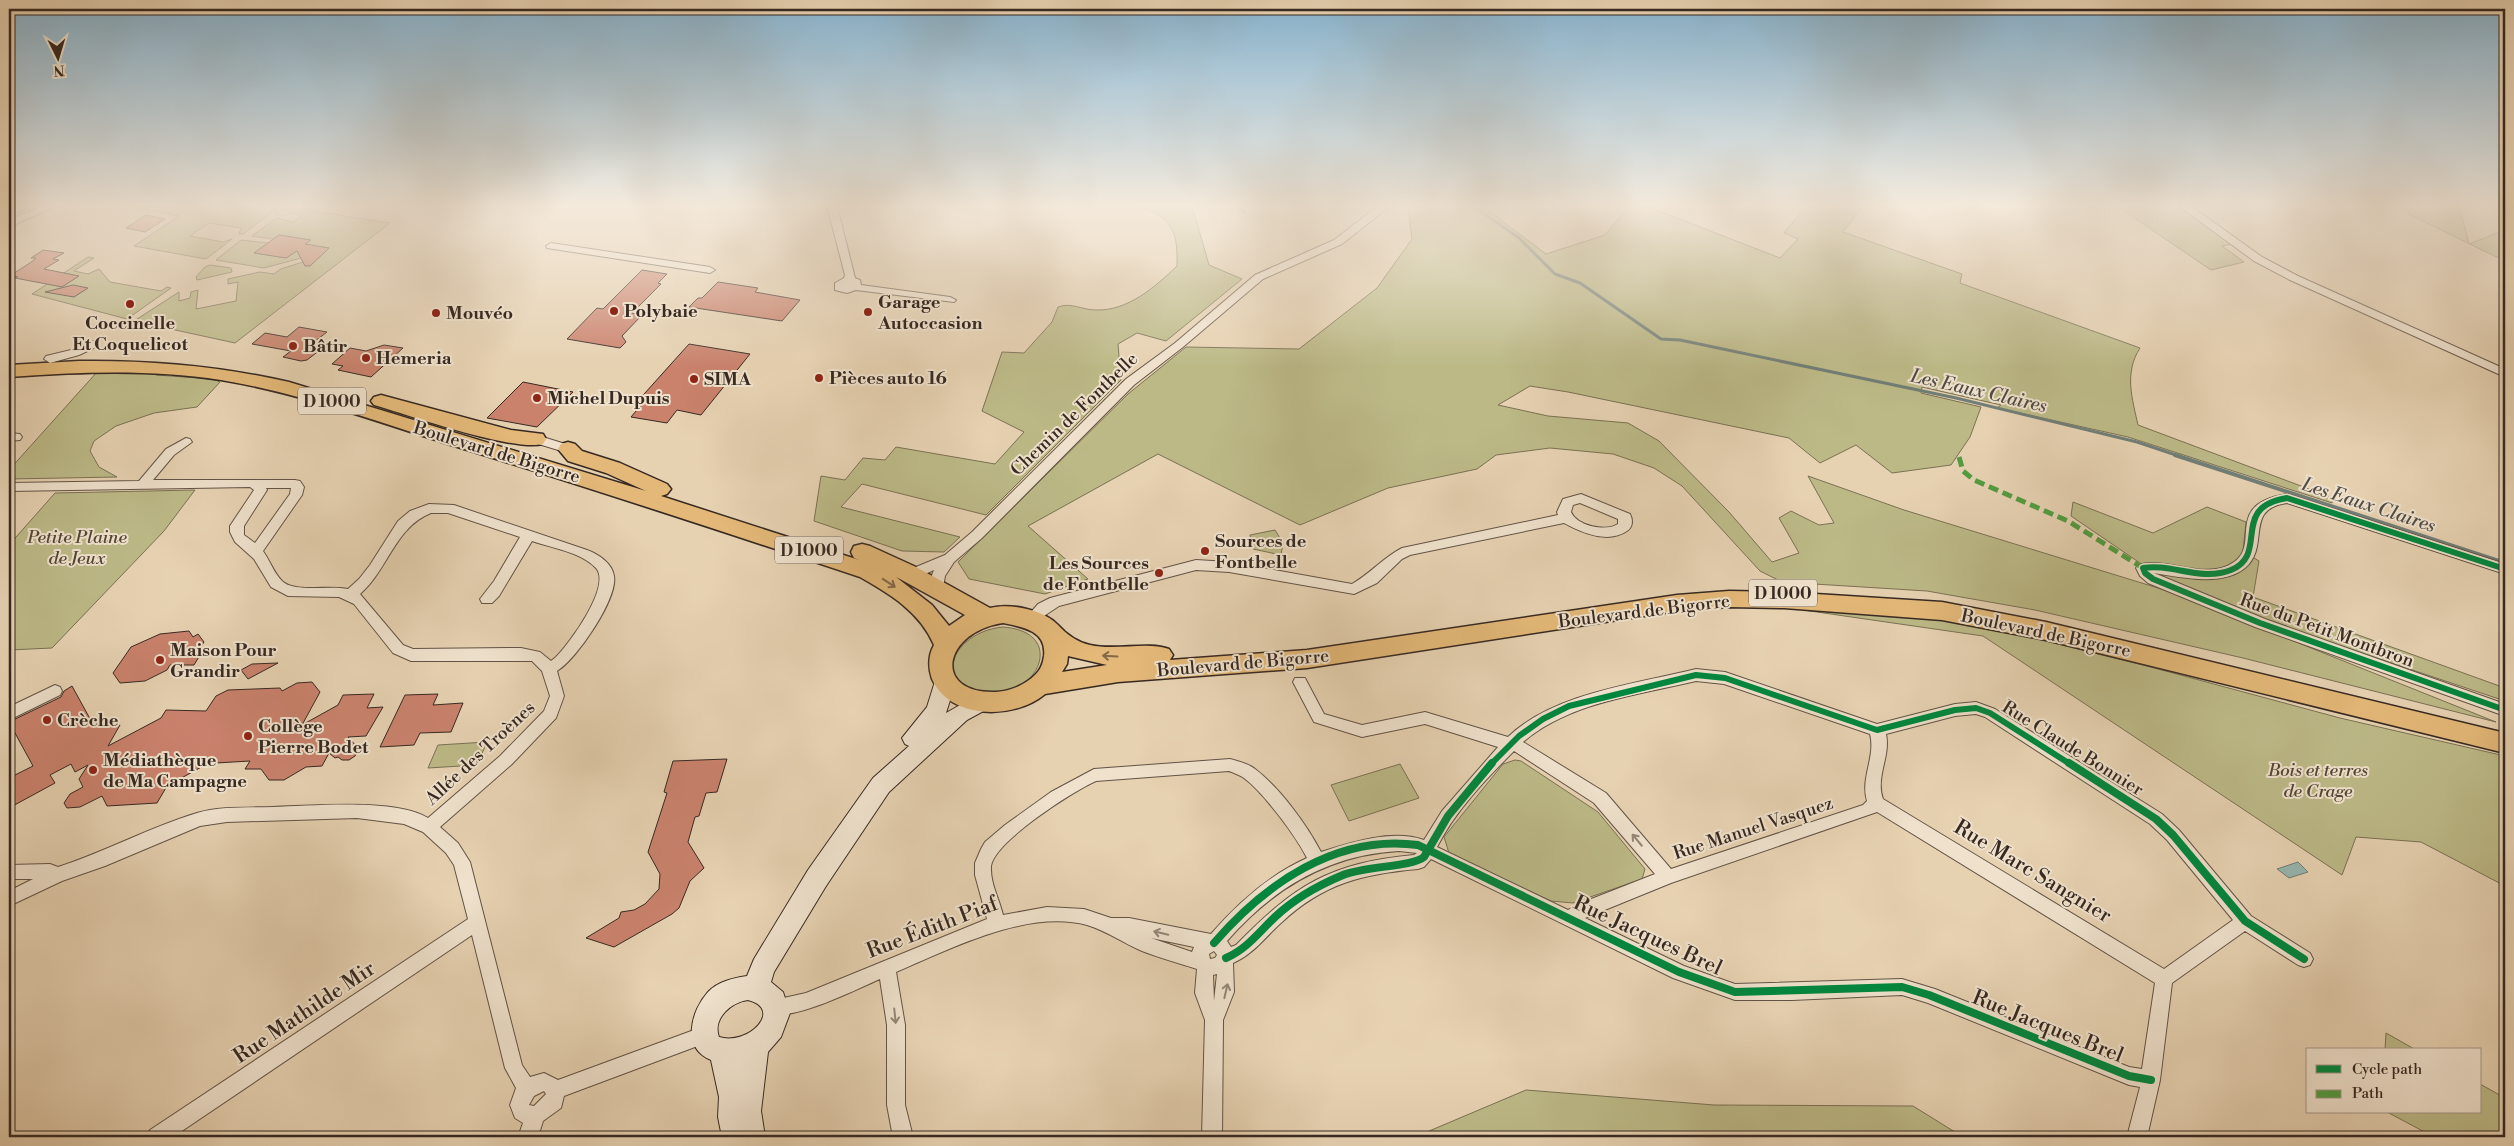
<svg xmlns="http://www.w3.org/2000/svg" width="2514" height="1146" font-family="'Libre Bodoni',serif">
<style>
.green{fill:#bcb987;stroke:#7a7154}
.water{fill:#97b7b0;stroke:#717e77}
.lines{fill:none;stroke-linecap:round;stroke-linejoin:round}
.stream-far1{stroke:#717e77;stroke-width:3}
.stream{stroke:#717e77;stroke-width:4}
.building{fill:#ca826d;stroke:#372922}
.street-casing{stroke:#635346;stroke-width:2}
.secondary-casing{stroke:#372922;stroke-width:2}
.primary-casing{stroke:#372922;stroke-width:3}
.street{fill:#efe1cc;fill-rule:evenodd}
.secondary{fill:#efe1cc;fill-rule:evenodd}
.primary{fill:#e3b878;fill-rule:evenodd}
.quiet-far1{stroke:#519c40;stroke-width:4.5;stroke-dasharray:8 4.5;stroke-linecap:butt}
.quiet{stroke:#519c40;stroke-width:5;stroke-dasharray:10 5;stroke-linecap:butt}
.cycleway-far1-casing{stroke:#efe1cc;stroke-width:9}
.cycleway-casing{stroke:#efe1cc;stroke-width:11}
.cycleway-far1{stroke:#00873e;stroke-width:6}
.cycleway{stroke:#00873e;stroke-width:8}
.oneway{stroke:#846949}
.oneway2{stroke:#938577}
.poi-dot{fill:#8f2418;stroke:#efe1cc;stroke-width:2}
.labels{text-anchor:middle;stroke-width:4;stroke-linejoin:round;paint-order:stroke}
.shield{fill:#efe1cc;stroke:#6e6055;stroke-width:1}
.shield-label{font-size:16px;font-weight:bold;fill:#372922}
.poi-label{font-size:18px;font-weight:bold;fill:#372922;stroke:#efe1cc;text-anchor:start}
.street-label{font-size:18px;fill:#372922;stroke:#efe1cc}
.park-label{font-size:18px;font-style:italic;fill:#524636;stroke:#efe1cc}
.water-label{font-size:19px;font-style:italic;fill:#4f4c46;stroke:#efe1cc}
.near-street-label{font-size:21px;fill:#372922;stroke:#efe1cc}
</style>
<rect width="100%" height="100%" fill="#e6d1b1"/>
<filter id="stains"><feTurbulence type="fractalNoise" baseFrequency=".004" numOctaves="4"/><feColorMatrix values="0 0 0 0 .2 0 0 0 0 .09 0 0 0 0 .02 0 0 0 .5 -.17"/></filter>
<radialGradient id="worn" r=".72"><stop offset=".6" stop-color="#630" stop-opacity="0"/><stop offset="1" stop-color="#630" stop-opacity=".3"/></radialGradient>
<g class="green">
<path d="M283,206L390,223L235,343L134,321L179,292V301L190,298L191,292L198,290L196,309L236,301L238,282L228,284V279L260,272L274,274L281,269L303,262L304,264L310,266L329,248L312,246L300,248L310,240L279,235L273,239L252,236L276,218L293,222L303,215L290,213L286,216L275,214L279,211L275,210L243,234H239L241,228L209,223L190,236L223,242L232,239L206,259L134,246L179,216L131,207Z"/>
<path d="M1136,206H1192L1209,265L1242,279L1166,341L1137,333L1118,344L1121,380L986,515L862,484L841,507L960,537L944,552L902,551L814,521L821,476L845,480L863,458L885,460L896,447L995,464L1024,432L982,411L1002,352L1024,353L1052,322L1058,307C1071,302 1082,310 1096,310C1128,311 1155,287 1177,266C1178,230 1172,216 1136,206Z"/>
<path d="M1408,206H1482L1546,254L1605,235L1629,206H1646L1780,258L1798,239L1784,233L1806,206H1863L1843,232L1962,274L1960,283L2140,348C2124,373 2132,398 2138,425L2333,498L2332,503L2128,437L1997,408L2001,405L1922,387L1921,393L1981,407L1970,437L1951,465L1892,473L1856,445L1820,463L1789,438L1568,392L1530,386L1498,405L1548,416L1628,423L1659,441L1729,512L1772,562L1799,553L1779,518L1791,511L1819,525L1834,523L1808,476L1904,510L2171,592L2496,722L2243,658L2035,610L1927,591L1782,582L1760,571L1682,486L1654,468L1613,454L1550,448L1496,455L1477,469L1388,488L1300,525L1158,454L1028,526L1088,579L1045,594L969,579L958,562L1128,394L1186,347L1299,349L1377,288L1412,239Z"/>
<path d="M2117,206H2182L2233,244L2222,246L2244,262L2211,270Z"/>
<path d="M2405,206H2459L2469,244L2505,230V261L2410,215Z"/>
<path d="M241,240L268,243L255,253L286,258L297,250L301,258L264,268L216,260Z"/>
<path d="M88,257L94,258L74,271L88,274L99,269L110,282L161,291L167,287L171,288L127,319L32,294Z"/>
<path d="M210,265L231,268L232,272L197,280L196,277L205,267Z"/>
<path d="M97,372L155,373L156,375L213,379L220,382L197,407L154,413L116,426L94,441L90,451L99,467L117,477L9,479V470Z"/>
<path d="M195,490L164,531L52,648L9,650V545L55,493Z"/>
<path d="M2073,502L2153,533L2207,507L2246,522L2243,551L2259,561L2253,597L2505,688V701L2269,622L2159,576L2071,516Z"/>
<path d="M1275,530L1283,543L1281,555L1253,549L1250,535Z"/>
<path d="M1803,610L1927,615L2025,636L2147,666L2340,718L2505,756V886L2421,842L2356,837L2342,875L1983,636Z"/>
<path d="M1003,627C1069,632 1037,701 986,692C927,682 956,631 1003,627Z"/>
<path d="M487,742L477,765L428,768L438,745Z"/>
<path d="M1515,760L1521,761L1598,812L1645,869L1642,879L1573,903L1551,901L1449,853L1444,837L1503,764Z"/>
<path d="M1400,764L1419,798L1349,821L1331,785Z"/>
<path d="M2386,1033L2416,1050H2385Z"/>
<path d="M2480,1084L2505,1098V1137H2434L2387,1112H2480Z"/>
<path d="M1526,1090L1714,1105L1913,1106L1963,1137H1415Z"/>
</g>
<path class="water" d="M2298,862L2308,872L2289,878L2277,869Z"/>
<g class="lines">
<path class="stream-far1" d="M1473,206L1519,238L1555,274L1580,283L1661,339L1680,340L1956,398L2137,442L2179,456"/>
<path class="stream" d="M2175,455L2505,563"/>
</g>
<g class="building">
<path d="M146,215L165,219L145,232L126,228Z"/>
<path d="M279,235L311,240L305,244L329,248L310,266H305L297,251L286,258L254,253Z"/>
<path d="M43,250L64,253L53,259L59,260L44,269L79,276L62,287L15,278L18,277L11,275L30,263L36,258H31Z"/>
<path d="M642,270L667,274L658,283L661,284L632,313L642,315L622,336L626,342L620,348L567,339L597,308L603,309Z"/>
<path d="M718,282L758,288L755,292L800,300L782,321L689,307L698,298H702Z"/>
<path d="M73,285L88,288L74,297L45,292Z"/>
<path d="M299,327L327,332L314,342L322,344L316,349L320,350L307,360L301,361L283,357L291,351L252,344L265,333L287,337Z"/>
<path d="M689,344L750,354L701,415L677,410L667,423L631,417L642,404L636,403Z"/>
<path d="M384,345L403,348L371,377L338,370L343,366L332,364L350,348L366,351Z"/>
<path d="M523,382L573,392L537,427L487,418Z"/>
<path d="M189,631L193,637L198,634L204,642L196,655H200L194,665H170L167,670L145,681L120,683L113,673L131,647L160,634Z"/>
<path d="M278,663L248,679L241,670L252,664Z"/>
<path d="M312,682L320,692L302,725L338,705L343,695L374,694L367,708L383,707L366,736L348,737L359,749L355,756L349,760H342L338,757L335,758L329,753L322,766L306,767L284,780H269L261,769H245L250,761L216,763L214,760L167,786L157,803L107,806L102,796L80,807L67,808L64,803L70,794L83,787L79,779L88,765L75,772L71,764L50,775L55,783L9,808V778L33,766L9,722L61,697L64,691L72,686L94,726L120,725L108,746L161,718L166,710L206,711L216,696L228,690L280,688L282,691L297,683Z"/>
<path d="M438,694L433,705L463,703L451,732L420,733L414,745L380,747L405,695Z"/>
<path d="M727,759L717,792L706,793L699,816L695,817L688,842L704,868L690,881L679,908L672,914L614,947L586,938L619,918L621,912L634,910L645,904L659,889L660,874L648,852L667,793L664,792L673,761Z"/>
</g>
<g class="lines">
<defs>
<g id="street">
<path d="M42,206H56L9,227V220Z"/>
<path d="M827,206H837L855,278L860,280L861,285L950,297L956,300L954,302L856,290L847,293L835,290V283L844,278L845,275Z"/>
<path d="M1378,206H1390L1342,244L1263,279L1183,347L1134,385L982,538L954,562L945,576L942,593H932C928,586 931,577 934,570L918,577L903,576L901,573L903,570L916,567L945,555L972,532L1126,379L1175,343L1255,275L1334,240Z"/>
<path d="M2179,206H2191L2262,257L2298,276L2505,369V377L2290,280L2254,261Z"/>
<path d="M551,243L710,267L715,270L710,273L547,248L546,246Z"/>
<path d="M94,341L98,342V346L79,355L50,363L44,359L46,356L71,350Z"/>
<path d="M9,433L20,434L22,437L20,440L9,441Z"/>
<path d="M536,435L572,446L574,449L568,453L532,442L530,439Z"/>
<path d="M186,438L190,439L192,442L174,455L153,480H295L300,481L304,487L302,495L263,551C270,561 274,573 282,581C294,593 330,585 348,589L359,579L370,565L398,521L410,511L429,504L454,505L587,550C598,554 612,563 614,576C618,599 576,660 557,671L564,696L556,718L512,764L440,827L458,843L470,862L522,1065L530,1077L544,1073L558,1080L705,1026L711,1029L714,1035L711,1041L564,1096L561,1108L543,1121L538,1137H518L523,1123L515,1118L510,1105L516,1088L505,1068L472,935L173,1137H147L150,1130L468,919L454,865L446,853L423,832L404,824L357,818L227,822L200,826L105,866L62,881L9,906V891L33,879H9V865L50,864L58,867C105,852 150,827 197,813C221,806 248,808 273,807C312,806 395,798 428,818L500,756L544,711L550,696L542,671L532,661H411L393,653L354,604L339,597L288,596L271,587L254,559L235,542L230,532V526L254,490L250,487L9,491V483L139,481L166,449ZM266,488H291L290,494L255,543L244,535V526L267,490ZM431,513H448L520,537L494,581L480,599L482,603H492L499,596L532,541C552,548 581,552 596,568C612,586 569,644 556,657L551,661L540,652L521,648L413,649L403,645L360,594C388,570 395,527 431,513ZM544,1091L546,1094L534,1106L529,1105L534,1096Z"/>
<path d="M1581,494L1630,514C1633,520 1633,527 1627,531C1608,544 1582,533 1564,523L1410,555L1402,559L1377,583L1354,594L1229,572L1196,570L1059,606L1032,624L1027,623L1025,619L1038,604L1050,598L1196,560L1229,562L1352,584C1371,573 1384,557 1402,548L1558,515L1557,512L1563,499ZM1580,503L1618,519V524C1606,532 1577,526 1571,512L1573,505Z"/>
<path d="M2287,494L2505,564V574L2287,503C2243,509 2271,546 2245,568C2222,587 2180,577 2154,573L2265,619L2505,704V716L2255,627L2148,583L2140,576L2136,568L2138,565C2168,556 2205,582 2234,562C2261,544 2223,504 2287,494Z"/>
<path d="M1696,669L1725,672L1877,724L1955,704L1976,702L1995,709L2162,814L2179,830L2251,916L2310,953L2313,959L2310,965L2304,967L2298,965L2245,931L2172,983L2160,1080L2147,1137H2127L2140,1087L2129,1085L1928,1003L1902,995L1792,1000H1735L1673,978L1431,859L1424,867L1418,869C1363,874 1324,883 1282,922C1265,937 1254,954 1233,963L1234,992L1223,1020L1222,1137H1202L1205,1020L1195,993L1197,969C1179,963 1160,958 1142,951C1123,943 1107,931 1087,925C1027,909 950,949 896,972L905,1025V1105L913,1137H893L887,1105V1025L880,979C857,989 792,1022 770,1013L767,1007L770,1001L806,993L987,919L975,875V863L981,849L985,842L1005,825L1051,792L1094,769L1230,759C1238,761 1249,764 1255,769C1280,788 1307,825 1321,852C1351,842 1393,829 1424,840L1442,811L1498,747L1425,724L1362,737L1314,722L1293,682L1295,678H1305L1324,714L1362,725L1425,712L1508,737C1553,693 1636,684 1696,669ZM1696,681L1724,684L1870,734C1876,757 1860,778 1867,801L1863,805L1671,869L1606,793L1523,742C1570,702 1638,695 1696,681ZM1976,714L1985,717L2150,824L2167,840L2233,920L2164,969L1883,799C1875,777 1891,756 1886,734L1955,716ZM1514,751L1594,803L1655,874L1576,905L1568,910L1437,847C1455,811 1486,779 1514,751ZM1229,771C1234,773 1240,775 1244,778C1263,792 1296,836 1307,858C1269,875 1238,903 1211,934L1129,918H1111L1084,909L1047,907L1003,915C999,898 990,883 991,866C994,842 1073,791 1096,781ZM1877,812L2155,983L2142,1069L2129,1067L1935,989L1902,979L1735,984L1684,966L1585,918L1671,883ZM1399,851L1417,853L1414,855C1329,863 1295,885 1236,945L1231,947L1227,941C1273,888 1328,855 1399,851ZM1151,938L1194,947L1192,952ZM1214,951L1217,955L1215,958L1210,959L1209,954ZM1217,974L1214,1001L1213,975Z"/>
<path d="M55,685L60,687L62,691L60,695L9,720V707Z"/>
</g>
<path id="secondary" d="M945,673L953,675L956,681L946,713L981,693L989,696L992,702L989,708L967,720L889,792L826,886L774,972L771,982L783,992L790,1013L781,1037L768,1052L761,1111L765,1137H722L718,1117L719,1097L711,1060C681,1048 691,1011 708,992C718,981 734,978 747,976L754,959L808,870L873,778L909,746L905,744L902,738L927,707L937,675ZM748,1000C784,1009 749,1046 719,1037C712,1018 732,1002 748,1000Z"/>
<g id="primary">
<path d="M9,206H25L23,210L9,215Z"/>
<path d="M79,361C151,360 219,366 289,382L646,491L606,473L568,461L558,449L561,444L568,442L575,444L582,451L620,463L667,484L671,489L667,494L661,496L859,560L854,558L851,552L854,546L862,544L870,546L916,567L990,608C1010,603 1043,609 1058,625C1066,634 1077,642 1090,645C1116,651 1147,641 1169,649L1173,655L1170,660L1307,650L1677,595L1729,591L1784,592L1942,602L2046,622L2505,733V753L2046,640L1942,620L1784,608L1729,607L1677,611L1307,668L1118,682L1045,694C1014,720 950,720 932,679C928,667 928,656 934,645C920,612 890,594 860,577C724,532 588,487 451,445C375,421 299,393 221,380C150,369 80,372 9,377V365ZM896,577L900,579L965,615L949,626L932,605ZM1003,623C1023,627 1047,631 1044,656C1043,663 1041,669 1036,674C1025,685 1011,691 996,692C931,694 943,632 1003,623ZM1068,656L1107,665L1062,672L1067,664Z"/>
<path d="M381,395L511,430L543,434L546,439L543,444C513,452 409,415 374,405L371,401L374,397Z"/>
</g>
</defs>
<use href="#street" class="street-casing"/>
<use href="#secondary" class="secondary-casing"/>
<use href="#primary" class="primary-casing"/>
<use href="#street" class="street"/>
<use href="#secondary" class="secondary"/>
<use href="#primary" class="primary"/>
<path class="quiet-far1" d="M1240,206L1244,213"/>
<path class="quiet" d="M1959,457L1963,471L1974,480L2068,521L2143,568"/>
<defs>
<g id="cycleway-far1">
<path d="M2505,569L2287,498C2229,507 2270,554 2231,570C2201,582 2171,563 2143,568L2145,573L2153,579L2260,623L2505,710"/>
<path d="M1491,764L1519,736L1543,719L1569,706L1696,675L1725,678L1877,730L1955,710L1976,708L1990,713L2070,764"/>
</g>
<g id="cycleway">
<path d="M2069,763L2156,819L2173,835L2245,921L2304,959"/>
<path d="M1214,943C1265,884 1336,834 1418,845L1679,972L1735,992L1902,987L1929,995L2129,1076L2151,1080"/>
<path d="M1226,958C1247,949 1259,932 1275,917C1294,899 1319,885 1343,875C1364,866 1412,867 1424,857L1448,816L1492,763"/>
</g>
</defs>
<use href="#cycleway-far1" class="cycleway-far1-casing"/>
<use href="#cycleway" class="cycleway-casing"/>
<use href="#cycleway-far1" class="cycleway-far1"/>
<use href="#cycleway" class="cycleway"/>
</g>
<defs><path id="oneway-shaft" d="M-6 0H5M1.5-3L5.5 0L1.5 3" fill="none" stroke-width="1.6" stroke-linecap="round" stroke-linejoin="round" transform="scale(1.25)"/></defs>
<g class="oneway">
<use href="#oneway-shaft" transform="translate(889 583) rotate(33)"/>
<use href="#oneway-shaft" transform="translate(1110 656) rotate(-177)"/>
</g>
<g class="oneway2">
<use href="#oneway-shaft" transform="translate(1637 840) rotate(-130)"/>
<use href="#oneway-shaft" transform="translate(1161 933) rotate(-167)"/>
<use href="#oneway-shaft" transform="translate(1226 991) rotate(-77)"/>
<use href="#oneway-shaft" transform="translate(895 1016) rotate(84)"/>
</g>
<linearGradient id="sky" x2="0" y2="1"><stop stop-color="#87b5d2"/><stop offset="0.56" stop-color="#f4eadc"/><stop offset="1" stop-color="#f4eadc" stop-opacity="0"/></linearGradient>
<rect width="2514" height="367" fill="url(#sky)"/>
<g class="poi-dot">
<circle cx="130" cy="304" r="5"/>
<circle cx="614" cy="311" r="5"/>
<circle cx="868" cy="312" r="5"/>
<circle cx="436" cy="313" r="5"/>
<circle cx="293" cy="346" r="5"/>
<circle cx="366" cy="358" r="5"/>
<circle cx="819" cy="378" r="5"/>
<circle cx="694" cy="379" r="5"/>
<circle cx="537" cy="398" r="5"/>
<circle cx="1205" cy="551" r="5"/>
<circle cx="1159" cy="573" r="5"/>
<circle cx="160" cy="660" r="5"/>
<circle cx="47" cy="720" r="5"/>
<circle cx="248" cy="736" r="5"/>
<circle cx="93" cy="770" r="5"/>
</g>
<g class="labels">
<g class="shield">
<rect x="298" y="387.5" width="68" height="27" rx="4"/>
<rect x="775" y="536.5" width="68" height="27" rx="4"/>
<rect x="1749" y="579.5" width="68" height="27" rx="4"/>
</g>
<g class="shield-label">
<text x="332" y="407">D 1000</text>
<text x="809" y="556">D 1000</text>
<text x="1783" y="599">D 1000</text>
</g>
<g class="poi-label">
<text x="878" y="308">Garage<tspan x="878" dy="21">Autoccasion</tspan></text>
<text x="624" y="317">Polybaie</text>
<text x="446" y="319">Mouvéo</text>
<text x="130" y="329" text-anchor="middle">Coccinelle<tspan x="130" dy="21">Et Coquelicot</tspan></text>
<text x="303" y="352">Bâtir</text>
<text x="376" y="364">Hemeria</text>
<text x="829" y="384">Pièces auto 16</text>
<text x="704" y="385">SIMA</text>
<text x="547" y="404">Michel Dupuis</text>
<text x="1215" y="547">Sources de<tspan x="1215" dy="21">Fontbelle</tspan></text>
<text x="1149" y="569" text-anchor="end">Les Sources<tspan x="1149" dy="21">de Fontbelle</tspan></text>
<text x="170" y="656">Maison Pour<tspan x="170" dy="21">Grandir</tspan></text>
<text x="57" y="726">Crèche</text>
<text x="258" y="732">Collège<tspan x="258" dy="21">Pierre Bodet</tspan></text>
<text x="103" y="766">Médiathèque<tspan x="103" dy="21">de Ma Campagne</tspan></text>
</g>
<g class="street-label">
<text transform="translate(1074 414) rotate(-44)" y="6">Chemin de Fontbelle</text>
<text transform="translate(497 452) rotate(17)" y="6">Boulevard de Bigorre</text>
<text transform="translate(1644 611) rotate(-7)" y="6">Boulevard de Bigorre</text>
<text transform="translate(2327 630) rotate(20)" y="6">Rue du Petit Montbron</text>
<text transform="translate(2046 633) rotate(12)" y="6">Boulevard de Bigorre</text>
<text transform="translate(1243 663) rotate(-5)" y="6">Boulevard de Bigorre</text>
<text transform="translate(2073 748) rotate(32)" y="6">Rue Claude Bonnier</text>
<text transform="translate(480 753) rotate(-43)" y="6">Allée des Troènes</text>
<text transform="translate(1753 828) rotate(-18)" y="6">Rue Manuel Vasquez</text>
</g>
<g class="park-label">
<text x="77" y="543">Petite Plaine<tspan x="77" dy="21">de Jeux</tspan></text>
<text x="2318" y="776">Bois et terres<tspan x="2318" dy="21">de Crage</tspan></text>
</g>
<g class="water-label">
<text transform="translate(1979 390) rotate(13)" y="7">Les Eaux Claires</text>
<text transform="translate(2369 504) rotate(18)" y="7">Les Eaux Claires</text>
</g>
<g class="near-street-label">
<text transform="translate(2033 871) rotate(31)" y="7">Rue Marc Sangnier</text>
<text transform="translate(932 927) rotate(-21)" y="7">Rue Édith Piaf</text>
<text transform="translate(1648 935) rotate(25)" y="7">Rue Jacques Brel</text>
<text transform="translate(304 1012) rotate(-34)" y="7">Rue Mathilde Mir</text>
<text transform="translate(2048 1026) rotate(22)" y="7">Rue Jacques Brel</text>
</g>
</g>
<rect width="2514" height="1146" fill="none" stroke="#e6d1b1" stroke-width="30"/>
<rect x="10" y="10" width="2494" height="1126" fill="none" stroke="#372922" stroke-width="2.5"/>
<rect x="15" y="15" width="2484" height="1116" fill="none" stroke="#372922"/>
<rect x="2306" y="1048" width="175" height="65" fill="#efe1cc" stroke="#a59788"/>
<rect x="2316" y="1065" width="25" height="8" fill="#00873e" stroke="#a59788"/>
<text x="2352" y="1074" font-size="15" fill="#372922">Cycle path</text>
<rect x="2316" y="1090" width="25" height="8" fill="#519c40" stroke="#a59788"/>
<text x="2352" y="1098" font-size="15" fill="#372922">Path</text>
<g transform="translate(58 58) rotate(175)" stroke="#efe1cc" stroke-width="4" paint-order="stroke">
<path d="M0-4L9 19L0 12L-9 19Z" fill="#372922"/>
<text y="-8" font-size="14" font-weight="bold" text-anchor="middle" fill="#372922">N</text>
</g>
<rect width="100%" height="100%" filter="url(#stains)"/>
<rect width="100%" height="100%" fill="url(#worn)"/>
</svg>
